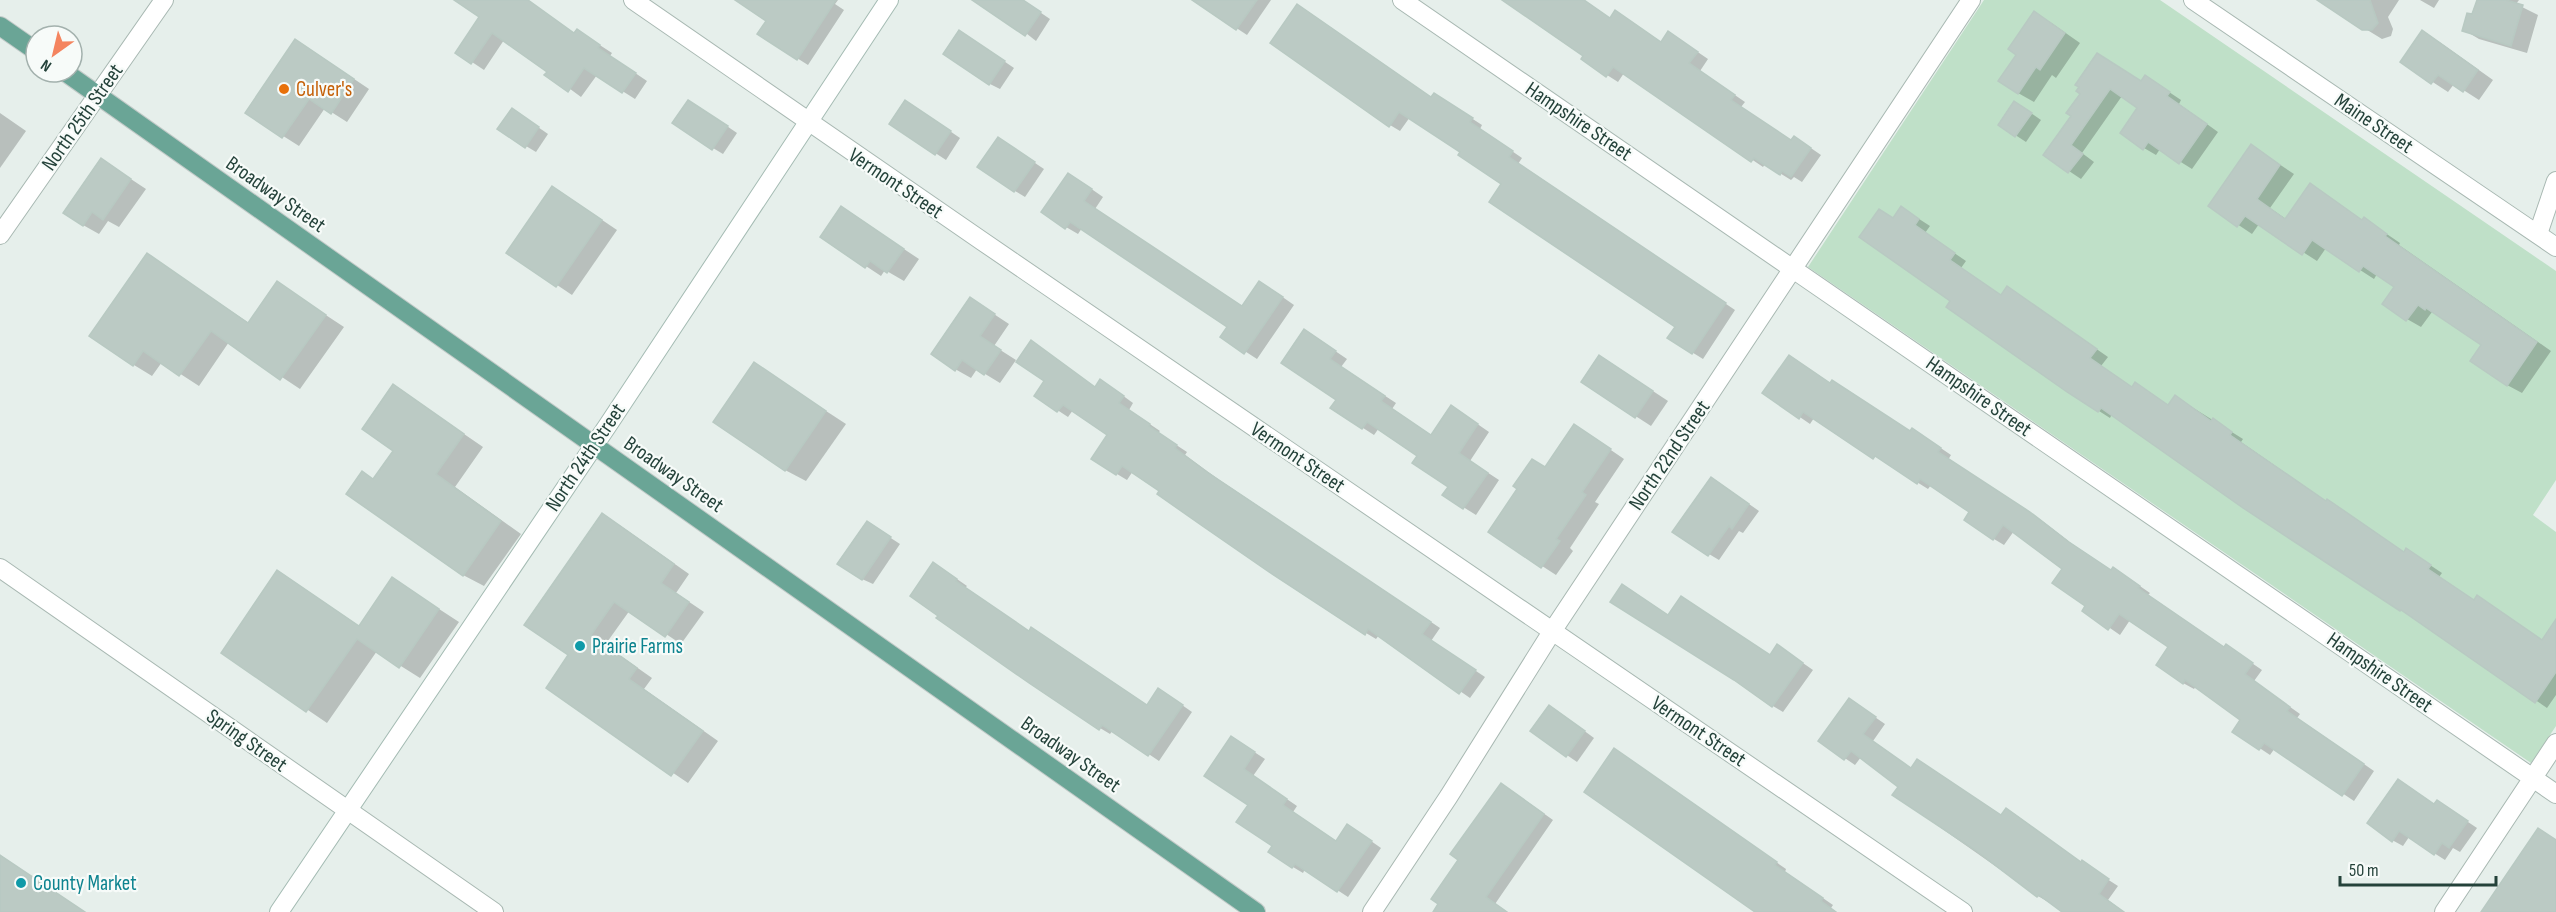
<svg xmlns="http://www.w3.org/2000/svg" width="2556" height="912" font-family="'Sofia Sans Condensed',sans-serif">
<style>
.green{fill:#bfe0c8}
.shadow{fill:#0003}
.building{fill:#bbcac4;stroke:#b8c9c2;stroke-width:1.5}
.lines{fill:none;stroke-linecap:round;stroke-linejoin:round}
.minor-casing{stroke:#a8b8b2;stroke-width:20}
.tertiary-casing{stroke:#a8b8b2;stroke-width:20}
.secondary-casing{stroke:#a4bbb3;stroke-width:20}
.primary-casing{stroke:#c2cac8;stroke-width:20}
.minor{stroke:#fff;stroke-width:18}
.tertiary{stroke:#fff;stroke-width:18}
.secondary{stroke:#fff;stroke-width:18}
.primary{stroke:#6aa596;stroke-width:18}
.food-dot{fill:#e8710a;stroke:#f7fbf9;stroke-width:2}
.culture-dot{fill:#0f9aa8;stroke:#f7fbf9;stroke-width:2}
.labels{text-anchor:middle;stroke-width:4.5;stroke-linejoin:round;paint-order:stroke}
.food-label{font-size:21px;fill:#c56008;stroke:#f7fbf9;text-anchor:start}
.street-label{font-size:21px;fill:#24423a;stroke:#f7fbf9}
.culture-label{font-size:21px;fill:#0d838f;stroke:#f7fbf9;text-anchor:start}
</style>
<rect width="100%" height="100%" fill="#e6efeb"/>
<path class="green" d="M1984,0H2160L2556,271V480L2533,515L2556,532V726L2531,763L1808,267Z"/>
<g class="shadow">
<path d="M474,0H524L575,34L589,38L612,53L610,56L647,81L635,99L597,75L581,97L504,40L484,70L457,52L481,16Z"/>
<path d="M737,0H838L835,4L844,10L808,65L759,34L768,21Z"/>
<path d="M984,0H1022L1050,19L1036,41Z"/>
<path d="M1194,0H1271L1247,35Z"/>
<path d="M1507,0H1584L1611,19L1616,12L1662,43L1680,40L1708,59L1700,71L1745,102L1741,107L1792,141L1805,144L1821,155L1802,182L1794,177L1791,180L1765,164L1763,167L1624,73L1618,82L1607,75L1585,55Z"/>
<path d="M2339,0H2399L2388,17L2393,29L2391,36L2382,39L2333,9Z"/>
<path d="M2420,0H2439L2434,8Z"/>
<path d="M2478,0H2519L2516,4L2538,15L2527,53L2479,39L2464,30L2473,16Z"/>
<path d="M1298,6L1432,99L1445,101L1482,125L1480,129L1522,158L1518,164L1735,310L1703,359L1669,338L1677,327L1462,151L1410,117L1400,131L1390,125Z"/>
<path d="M2050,22L2080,43L2056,78L2052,75L2034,102L2018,93Z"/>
<path d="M970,38L1014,68L1000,89L990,84Z"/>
<path d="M2438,41L2493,80L2479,100L2454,84L2448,92L2402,62Z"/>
<path d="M311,50L369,89L347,122L325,108L299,146L247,113Z"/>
<path d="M2157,84L2181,100L2179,104L2218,132L2192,169L2160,149L2156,155L2144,148L2139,107L2122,96L2082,153L2094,162L2081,179L2045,155L2073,116L2082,94L2078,91Z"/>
<path d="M699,107L737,133L723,154L713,148Z"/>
<path d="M916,108L960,138L946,160L891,124Z"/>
<path d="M2025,109L2041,120L2026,142L2000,125Z"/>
<path d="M0,113L26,131L0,168Z"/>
<path d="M522,116L548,134L536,152L526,146Z"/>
<path d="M1008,145L1044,169L1025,197L1015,191Z"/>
<path d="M2252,146L2294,174L2270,208L2286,219L2363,221L2378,228L2400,243L2399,245L2551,351L2522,393L2507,385L2483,345L2432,312L2421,327L2407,319L2396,287L2377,274L2374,279L2326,248L2317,261L2259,224L2252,234L2210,206Z"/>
<path d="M102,160L146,189L119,227L108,221L99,234L83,225Z"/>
<path d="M1080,181L1103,197L1095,209L1243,307L1271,289L1294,305L1257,359L1223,337L1230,327L1082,228L1078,234L1066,227Z"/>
<path d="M568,197L617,230L572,295L508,252Z"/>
<path d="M842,208L919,259L904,281L885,270L881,276L822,237Z"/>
<path d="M1913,215L1930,226L1925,233L1966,261L1961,268L2002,296L2019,295L2108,357L2101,366L2133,388L2169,407L2187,404L2243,439L2241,442L2327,502L2339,508L2405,553L2418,557L2442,573L2439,577L2475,602L2489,604L2543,641L2556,636V695L2547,708L2112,414L2110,418L2099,411L1952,300L1894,219Z"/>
<path d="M147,255L249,323L277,283L344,327L300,389L229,342L199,386L162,362L152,376L134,365Z"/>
<path d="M971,299L1009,324L994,346L1016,360L1000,383L977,369L971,378L955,369Z"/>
<path d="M1316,338L1347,359L1341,367L1396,403L1392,409L1432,436L1463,414L1489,432L1470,461L1499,480L1476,515L1444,495L1450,486L1419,455L1379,428L1374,435L1332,408L1338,400Z"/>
<path d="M754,364L846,424L806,481L785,470Z"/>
<path d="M1615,366L1668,401L1651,426L1583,382Z"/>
<path d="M1831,385L1911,432L1923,436L1951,455L1948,460L2041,520L2080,550L2112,572L2124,575L2150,593L2148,595L2225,648L2227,646L2262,670L2254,681L2300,714L2297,718L2374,771L2354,801L2275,748L2270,755L2234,731L2242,720L2196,686L2194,689L2183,683L2171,647L2130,620L2120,635L2084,610L2088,605L2064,568L2014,531L2004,545L1994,539L1971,511L1931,485L1928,489L1814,418L1810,424L1765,393Z"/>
<path d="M394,386L483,447L455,487L521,534L484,586L463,575L375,480L395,451Z"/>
<path d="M1111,387L1133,403L1129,410L1160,431L1158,433L1187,452L1185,455L1218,479L1440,628L1431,641L1485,677L1470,698L1379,635L1376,639L1366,633L1133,471L1127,480L1117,474L1109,435L1073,410L1068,417L1036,396Z"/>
<path d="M1589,435L1624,459L1595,502L1599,504L1570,548L1573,551L1556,575L1490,532L1546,469Z"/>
<path d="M1722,485L1759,511L1743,533L1739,531L1719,560L1709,554Z"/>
<path d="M618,524L689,574L676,593L704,612L681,644L630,610L605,645L652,678L644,689L718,741L688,783L548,688L571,655Z"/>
<path d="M877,529L900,544L873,584L862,579Z"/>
<path d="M944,570L967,586L965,588L1030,632L1148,706L1169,696L1192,712L1159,761L1113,730L1110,734L1100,728Z"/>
<path d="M278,572L360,627L393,579L459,622L420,678L377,651L327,723L223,652Z"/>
<path d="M1669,616L1770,656L1787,652L1813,670L1783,712L1773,706Z"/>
<path d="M1850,700L1885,724L1873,741L1912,769L2001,816L2006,810L2016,815L2082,863L2118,886L2108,900L2124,912H2065L2038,896L1894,795L1900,786L1861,757L1855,765L1820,741Z"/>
<path d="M1560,713L1594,738L1577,762L1532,731Z"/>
<path d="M1242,744L1265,759L1253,776L1297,806L1293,812L1337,842L1358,832L1381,848L1348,897L1305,869L1303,873L1293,867L1274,846L1250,805L1206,775Z"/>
<path d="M1625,756L1786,869L1785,872L1833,905L1831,908L1836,912H1769Z"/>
<path d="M2409,787L2435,805L2447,808L2477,828L2460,852L2453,848L2445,860L2409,837L2403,846L2392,840Z"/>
<path d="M1512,791L1553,820L1495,904L1501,912H1435Z"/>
</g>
<g class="building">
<path d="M454,0H528L574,33L577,29L600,45L598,48L636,73L622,93L584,68L568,92L544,75L547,72L492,33L471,64L455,53L479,17Z"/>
<path d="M735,0H836L797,60L757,34L766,21Z"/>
<path d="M972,0H1023L1041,12L1025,36Z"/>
<path d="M1192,0H1257L1236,30Z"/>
<path d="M1502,0H1584L1610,18L1615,10L1661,42L1668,31L1698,52L1689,63L1735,95L1731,100L1791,140L1794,136L1811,148L1791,177L1782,171L1780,175L1754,158L1751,162L1613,67L1606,77L1581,59L1583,56Z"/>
<path d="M2317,0H2370L2378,23L2372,30H2362Z"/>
<path d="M2477,0H2506L2523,5L2511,46L2462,31L2467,13L2472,14Z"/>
<path d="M1297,4L1431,97L1434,93L1473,118L1470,122L1513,151L1509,157L1726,303L1692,354L1667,338L1675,327L1489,202L1501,184L1458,155L1460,152L1399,112L1389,127L1270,43Z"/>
<path d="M2034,11L2065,33L2040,70L2036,67L2018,94L1998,81L2016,55L2008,49Z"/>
<path d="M959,30L1005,61L989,85L943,54Z"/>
<path d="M2422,30L2478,70L2463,92L2438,75L2431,84L2400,62Z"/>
<path d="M295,39L354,79L331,114L309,99L282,138L245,113Z"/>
<path d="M2097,53L2141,81L2145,75L2170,92L2167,96L2207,124L2179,164L2148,142L2143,150L2120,133L2137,108L2110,89L2071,145L2083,154L2068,173L2043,155L2071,116L2066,113L2080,94L2076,91L2079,87L2075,85Z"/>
<path d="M688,100L728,126L712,150L672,123Z"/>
<path d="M905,100L951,131L935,155L889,124Z"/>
<path d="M2014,101L2032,113L2015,137L1998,125Z"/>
<path d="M512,108L539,127L525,148L497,129Z"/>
<path d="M998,137L1035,162L1014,192L977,167Z"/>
<path d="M2251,144L2280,165L2257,199L2285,219L2310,183L2362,220L2364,217L2387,234L2385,236L2537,342L2507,386L2470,361L2481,345L2426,308L2425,310L2418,305L2406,321L2382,304L2394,287L2363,266L2359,272L2312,240L2302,255L2245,216L2237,227L2208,206Z"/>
<path d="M101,158L131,179L103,220L92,212L83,226L63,213Z"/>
<path d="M1068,173L1092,189L1084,201L1242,306L1259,281L1283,297L1244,354L1220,337L1227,327L1070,222L1065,229L1041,212Z"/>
<path d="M552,186L602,220L556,287L506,253Z"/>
<path d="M841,206L904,249L887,273L870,261L865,268L820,237Z"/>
<path d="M1901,206L1919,219L1915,225L1955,253L1950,260L2001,295L2007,286L2097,349L2090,358L2132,387L2135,382L2168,405L2175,395L2211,421L2213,418L2232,432L2230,435L2326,501L2327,499L2404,552L2406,548L2431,565L2428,569L2474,600L2477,595L2542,640L2556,619V672L2535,703L2401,610L2400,611L2246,510L2101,408L2098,412L2067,392L1946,307L1950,301L1859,237L1879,209L1893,218Z"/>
<path d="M147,253L248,323L277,281L326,315L280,380L211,331L179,376L143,351L133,366L89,336Z"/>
<path d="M970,297L995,314L980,336L1001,350L984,375L962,360L955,371L931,354Z"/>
<path d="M1304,329L1336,351L1330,359L1385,396L1381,401L1431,435L1451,405L1478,424L1459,453L1488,473L1463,509L1442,495L1448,487L1412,463L1417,456L1367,422L1362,429L1330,408L1336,400L1281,363Z"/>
<path d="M1031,340L1095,387L1100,379L1124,396L1119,403L1150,424L1149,426L1177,445L1175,448L1207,472L1431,622L1422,634L1476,670L1459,694L1368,629L1365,635L1269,572L1201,525L1157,494L1159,491L1122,466L1116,475L1091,459L1107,435L1063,405L1057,412L1034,396L1044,381L1016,362Z"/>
<path d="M1599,355L1653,391L1635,418L1581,382Z"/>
<path d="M1789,355L1830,383L1832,380L1910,431L1912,428L1941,448L1938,452L2030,512L2069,542L2111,570L2113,567L2140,586L2138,588L2224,647L2226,644L2253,663L2245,674L2290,707L2287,711L2364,764L2342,796L2264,743L2259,750L2232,732L2240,720L2185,680L2183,684L2156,665L2168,647L2119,614L2108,630L2082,611L2085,606L2052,583L2062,569L2003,525L1993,540L1964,520L1969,512L1920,479L1917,484L1875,456L1873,459L1803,412L1799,419L1762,393Z"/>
<path d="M754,362L826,411L785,471L713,422Z"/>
<path d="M393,384L464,434L436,474L501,521L463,576L346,494L362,471L373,479L393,451L362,429Z"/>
<path d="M1574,424L1611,449L1582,492L1586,495L1556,539L1560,541L1541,568L1488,532L1517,489L1513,486L1532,459L1545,467Z"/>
<path d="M1711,477L1749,504L1732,529L1729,526L1708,556L1672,532Z"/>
<path d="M602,513L674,564L661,583L689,602L665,637L614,602L591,635L637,668L629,679L703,731L671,776L546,688L568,655L524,625Z"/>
<path d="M867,521L891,537L862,580L837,564Z"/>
<path d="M933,562L957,579L956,581L1029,631L1031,627L1147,705L1158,688L1183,705L1148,756L1102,725L1099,730L1029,683L936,618L938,616L910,596Z"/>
<path d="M277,570L359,626L392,577L439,609L399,668L357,639L306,712L221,653Z"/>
<path d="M1622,584L1668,615L1681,596L1770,655L1777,644L1803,663L1772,707L1734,680L1610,602Z"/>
<path d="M1849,698L1876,717L1863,734L1911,768L1917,759L2001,815L2006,808L2081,862L2082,860L2109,879L2099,894L2124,912H2062L2039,895L2037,897L1975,850L1892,795L1898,787L1851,751L1844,760L1818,741Z"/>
<path d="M1549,705L1585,731L1566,757L1530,731Z"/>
<path d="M1231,736L1255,752L1244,769L1287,799L1283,805L1336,841L1347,824L1372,841L1337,892L1295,864L1292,868L1268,852L1272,846L1236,822L1248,805L1204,776Z"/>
<path d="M1614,748L1777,862L1775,865L1823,898L1821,901L1836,912H1755L1584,792Z"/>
<path d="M2398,779L2434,804L2437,800L2468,821L2449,848L2442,843L2434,855L2399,831L2392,842L2367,823Z"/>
<path d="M1501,783L1544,814L1486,897L1507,912H1433L1438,904L1431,899L1458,860L1450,854Z"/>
<path d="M2538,828L2556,840V912H2481Z"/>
<path d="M0,855L85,912H0Z"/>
</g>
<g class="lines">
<defs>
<g id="minor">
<path d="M633,0L982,241L1963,912"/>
<path d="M1402,0L2556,794"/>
<path d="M2538,234L2556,181"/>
<path d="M0,235L164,0"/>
<path d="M0,568L494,912"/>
<path d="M1372,912L1449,796L1553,630L1971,0"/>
<path d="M2444,912L2556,743"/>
</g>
<path id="tertiary" d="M2193,0L2556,247"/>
<path id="secondary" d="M279,912L608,425L889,0"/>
<g id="primary">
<path d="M0,26L36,51"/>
<path d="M65,72L1256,912"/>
</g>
</defs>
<use href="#minor" class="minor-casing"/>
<use href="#tertiary" class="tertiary-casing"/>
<use href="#secondary" class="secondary-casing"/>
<use href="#primary" class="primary-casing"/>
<use href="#minor" class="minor"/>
<use href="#tertiary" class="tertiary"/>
<use href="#secondary" class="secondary"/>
<use href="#primary" class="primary"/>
</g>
<circle class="food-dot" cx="284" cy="89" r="6"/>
<g class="culture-dot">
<circle cx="580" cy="646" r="6"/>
<circle cx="21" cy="883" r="6"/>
</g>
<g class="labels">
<g class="food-label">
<text x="296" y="96">Culver's</text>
</g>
<g class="street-label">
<text transform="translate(82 117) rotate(-55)" y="7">North 25th Street</text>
<text transform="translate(1579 121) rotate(34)" y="7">Hampshire Street</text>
<text transform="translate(2374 123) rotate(34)" y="7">Maine Street</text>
<text transform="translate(896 183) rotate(34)" y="7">Vermont Street</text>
<text transform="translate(276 194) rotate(35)" y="7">Broadway Street</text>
<text transform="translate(1979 396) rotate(35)" y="7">Hampshire Street</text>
<text transform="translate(1669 455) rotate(-56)" y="7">North 22nd Street</text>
<text transform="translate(585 457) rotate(-56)" y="7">North 24th Street</text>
<text transform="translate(1298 457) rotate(34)" y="7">Vermont Street</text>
<text transform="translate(674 474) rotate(35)" y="7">Broadway Street</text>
<text transform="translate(2380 672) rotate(35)" y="7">Hampshire Street</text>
<text transform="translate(1699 731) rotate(34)" y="7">Vermont Street</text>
<text transform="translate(247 740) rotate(35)" y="7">Spring Street</text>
<text transform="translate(1071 754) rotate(35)" y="7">Broadway Street</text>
</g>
<g class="culture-label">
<text x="592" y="653">Prairie Farms</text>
<text x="33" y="890">County Market</text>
</g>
</g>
<g transform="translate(54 54) rotate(214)"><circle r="28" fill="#f7fbf9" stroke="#a3b1ad" stroke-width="1.5"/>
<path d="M0-4.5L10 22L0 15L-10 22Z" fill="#f4845f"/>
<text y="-9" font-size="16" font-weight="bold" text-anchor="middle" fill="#24423a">N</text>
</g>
<path d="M2340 876v9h156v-9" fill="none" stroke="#24423a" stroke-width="3"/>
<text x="2349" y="876" font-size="18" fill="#24423a" stroke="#f7fbf9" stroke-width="4.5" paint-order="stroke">50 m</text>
</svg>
